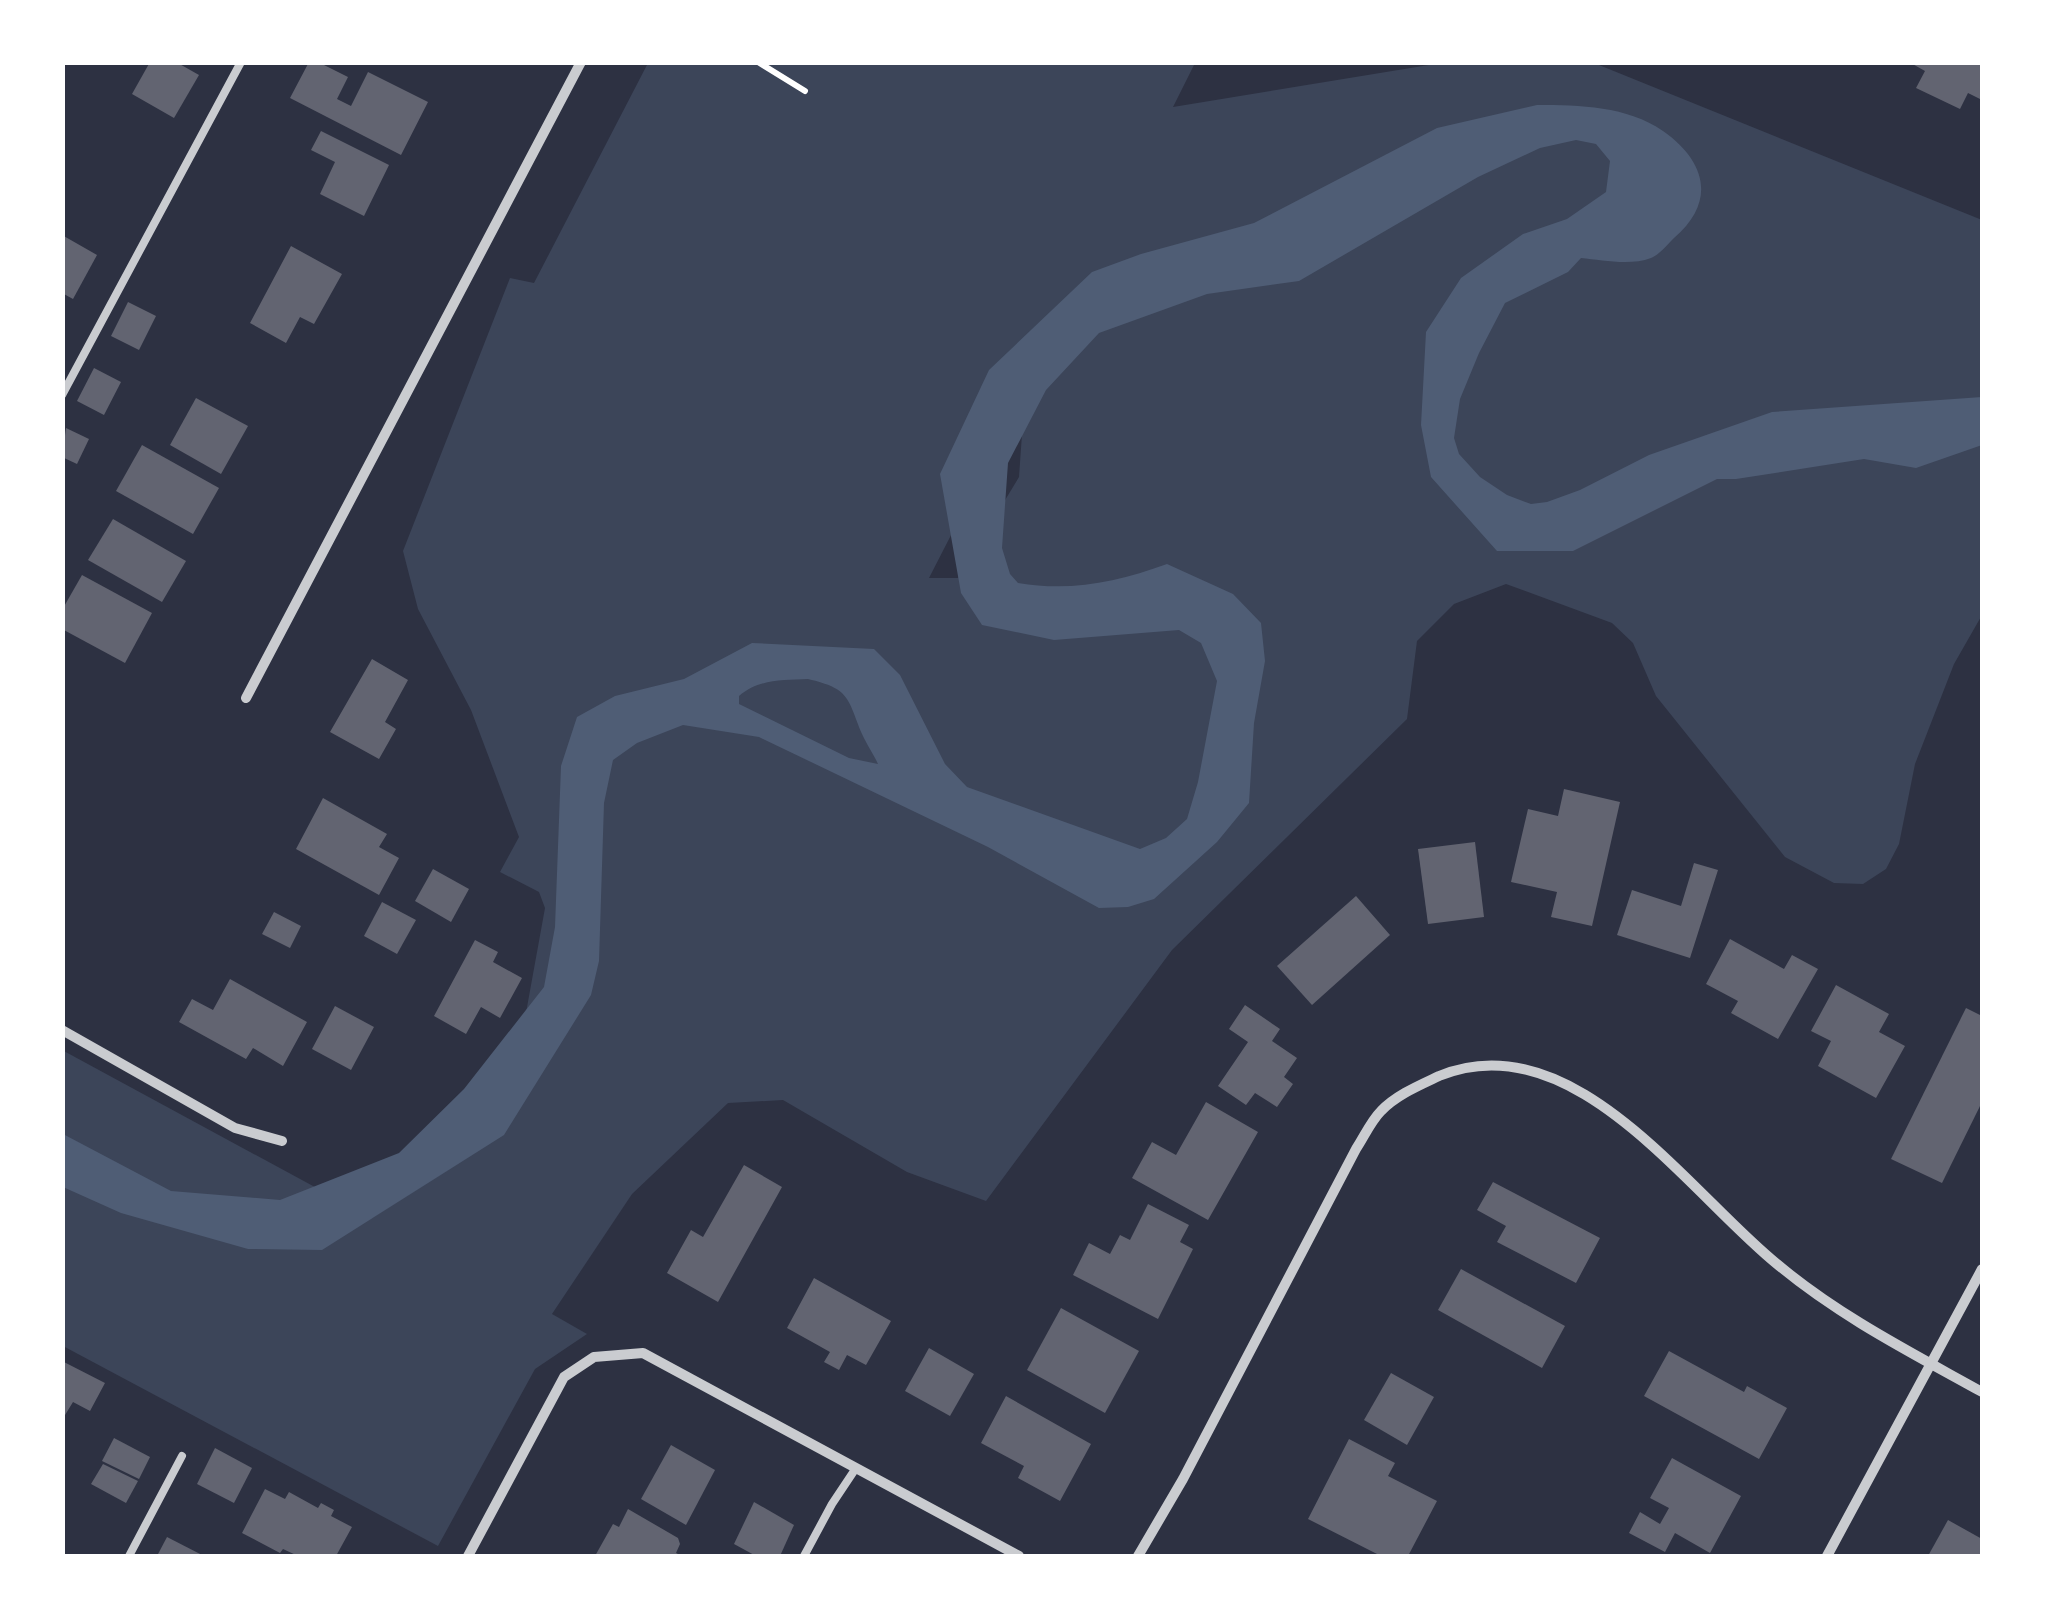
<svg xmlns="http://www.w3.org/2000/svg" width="2045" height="1619" font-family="'DejaVu Sans',sans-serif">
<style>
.green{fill:#3c4559;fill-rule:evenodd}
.water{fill:#4f5d75;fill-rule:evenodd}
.building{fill:#626471}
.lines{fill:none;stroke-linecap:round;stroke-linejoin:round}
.path{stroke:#fff;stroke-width:6}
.service{stroke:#caccd0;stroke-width:8}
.minor{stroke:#caccd0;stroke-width:10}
</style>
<rect width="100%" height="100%" fill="#2d3142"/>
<path class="green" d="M648,63H1195L1173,107L1441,63H1594L1982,220V615L1954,664L1915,764L1899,844L1886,869L1863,884L1834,883L1785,857L1656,696L1633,643L1612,623L1506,584L1454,604L1417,641L1407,719L1172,950L986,1201L907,1172L783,1100L728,1103L632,1194L552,1314L587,1334L535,1369L438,1546L63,1346L62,1050L372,1218L504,1134L545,908L539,892L500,872L519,837L471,710L418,609L403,551L510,278L534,283ZM1025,391L1019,477L958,578H929Z"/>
<path class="water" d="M1537,105C1580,105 1627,106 1663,131C1707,162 1716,202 1674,238C1668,244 1659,255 1651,258C1630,266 1602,260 1581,258L1568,272L1505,303L1479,353L1460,399L1454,438L1459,454L1480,477L1507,495L1531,504L1547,502L1580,490L1649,455L1772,412L1982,397V445L1916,468L1864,459L1736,479H1717L1573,551H1497L1431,477L1421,425L1426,332L1461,278L1523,234L1567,219L1606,192L1610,161L1596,144L1576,140L1540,148L1478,177L1299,281L1207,294L1099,333L1046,390L1008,463L1002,548L1010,574L1018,583C1071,592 1117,582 1167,564L1233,594L1261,623L1265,661L1254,723L1249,803L1217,842L1154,899L1128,907L1099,908L988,847L759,737L683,725L637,743L613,760L604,803L599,961L591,995L504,1135L322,1250L248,1249L121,1213L63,1187V1134L171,1191L280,1200L399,1153L464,1089L544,987L555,927L561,766L577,717L615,696L684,679L752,643L874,649L900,675L945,764L967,787L1140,849L1166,838L1187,819L1198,782L1217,681L1201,643L1179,630L1054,640L982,625L961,593L940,474L989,370L1092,272L1141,254L1254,223L1437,128ZM808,679C850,689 847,697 862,734C867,745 874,755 878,764L849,758L739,704V696C759,679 782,680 808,679Z"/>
<g class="building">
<path d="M150,62H176L199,75L174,118L132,94Z"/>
<path d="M309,62H318L348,77L337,99L351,106L368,72L428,102L401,155L290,98Z"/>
<path d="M1909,62H1982V100L1968,93L1960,109L1916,88L1925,71Z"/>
<path d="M321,131L389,165L364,216L320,194L335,162L311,150Z"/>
<path d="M62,235L97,255L73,299L62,293Z"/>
<path d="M291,246L342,274L314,324L300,317L286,343L250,323Z"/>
<path d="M128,302L156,316L139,350L111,336Z"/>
<path d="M94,368L121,382L104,415L77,401Z"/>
<path d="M196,398L248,426L221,474L170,445Z"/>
<path d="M66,428L89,439L77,464L62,457Z"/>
<path d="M142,445L219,488L193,534L116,491Z"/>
<path d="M113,519L186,561L162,602L88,560Z"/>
<path d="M82,575L152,613L125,663L62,629V610Z"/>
<path d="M372,659L408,680L385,722L396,729L379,759L330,732Z"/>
<path d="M1564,789L1620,802L1592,926L1551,917L1557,892L1511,882L1528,809L1558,816Z"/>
<path d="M323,798L387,834L379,847L399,858L379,895L296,849Z"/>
<path d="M1475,842L1484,917L1428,924L1418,849Z"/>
<path d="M1694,863L1718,870L1690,958L1617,935L1632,890L1681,906Z"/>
<path d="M433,869L469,889L451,922L415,901Z"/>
<path d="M1356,896L1390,935L1312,1005L1277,966Z"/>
<path d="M382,902L416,920L397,954L364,936Z"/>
<path d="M274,912L301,926L290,948L262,934Z"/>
<path d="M1730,939L1784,969L1792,955L1818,969L1778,1039L1731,1013L1738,1001L1706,984Z"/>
<path d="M475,940L498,952L493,962L522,978L500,1018L481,1007L466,1034L434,1016Z"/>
<path d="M230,979L307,1022L283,1066L253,1048L246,1059L179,1022L192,999L213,1010Z"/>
<path d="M1836,985L1889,1014L1879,1032L1905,1046L1876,1098L1818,1066L1831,1041L1811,1031Z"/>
<path d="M1245,1005L1280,1029L1272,1041L1297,1058L1284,1077L1293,1084L1277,1107L1255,1093L1246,1105L1218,1086L1248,1042L1229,1029Z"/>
<path d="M335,1006L374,1027L351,1070L312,1049Z"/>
<path d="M1966,1008L1982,1016V1102L1942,1183L1891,1159Z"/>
<path d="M1206,1102L1258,1132L1208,1220L1132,1178L1152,1142L1176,1155Z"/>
<path d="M744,1165L782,1187L718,1302L667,1273L691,1230L703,1237Z"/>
<path d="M1493,1182L1600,1238L1576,1283L1497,1242L1506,1226L1477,1210Z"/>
<path d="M1148,1204L1189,1225L1180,1242L1193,1249L1158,1319L1073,1275L1089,1243L1110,1254L1120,1235L1130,1240Z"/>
<path d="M1461,1269L1565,1326L1542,1368L1438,1310Z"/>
<path d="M814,1278L891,1321L866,1365L847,1355L839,1370L824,1362L830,1352L787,1328Z"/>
<path d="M1061,1308L1139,1351L1105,1413L1027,1370Z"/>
<path d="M929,1348L974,1374L950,1416L905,1391Z"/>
<path d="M1669,1351L1744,1392L1747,1386L1787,1408L1759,1459L1644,1396Z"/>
<path d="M62,1361L105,1383L90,1411L73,1402L62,1420Z"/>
<path d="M1391,1373L1434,1397L1407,1445L1364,1420Z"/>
<path d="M1006,1396L1091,1444L1060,1501L1018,1478L1024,1466L981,1443Z"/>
<path d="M114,1438L150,1457L139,1479L102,1461Z"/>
<path d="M1349,1439L1395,1463L1388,1476L1437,1501L1408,1556H1381L1308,1519Z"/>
<path d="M671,1445L715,1470L686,1525L641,1499Z"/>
<path d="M215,1448L252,1468L234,1503L197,1484Z"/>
<path d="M1672,1458L1741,1496L1710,1553L1675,1533L1665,1552L1629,1533L1640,1512L1660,1524L1669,1508L1650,1498Z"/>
<path d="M103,1464L138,1481L126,1503L91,1484Z"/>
<path d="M265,1489L285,1499L289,1492L318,1508L321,1503L334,1510L331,1516L352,1527L336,1556H298L283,1549L280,1553L242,1533Z"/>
<path d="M754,1502L794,1525L780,1556H756L734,1544Z"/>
<path d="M628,1509L678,1538L680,1544L676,1553L682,1556H595L613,1524L619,1527Z"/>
<path d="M1948,1520L1982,1539V1556H1928Z"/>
<path d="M167,1537L204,1556H157Z"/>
</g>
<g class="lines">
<path class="path" d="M758,62L805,91"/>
<g class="service">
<path d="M62,395L241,62"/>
<path d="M129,1556L182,1456"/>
<path d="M804,1556L832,1504L856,1468"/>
</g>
<g class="minor">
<path d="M246,698L581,62"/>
<path d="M62,1030L235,1128L282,1141"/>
<path d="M468,1556L564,1377L594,1357L643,1353L1019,1556"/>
<path d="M1138,1556L1183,1479L1356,1149C1364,1137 1371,1121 1381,1111C1396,1095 1420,1085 1439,1076C1572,1021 1688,1192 1777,1264C1839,1316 1912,1353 1982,1392"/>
<path d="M1827,1556L1982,1269"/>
</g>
</g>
<rect width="2045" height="1619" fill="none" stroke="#ffffff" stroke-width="130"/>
</svg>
